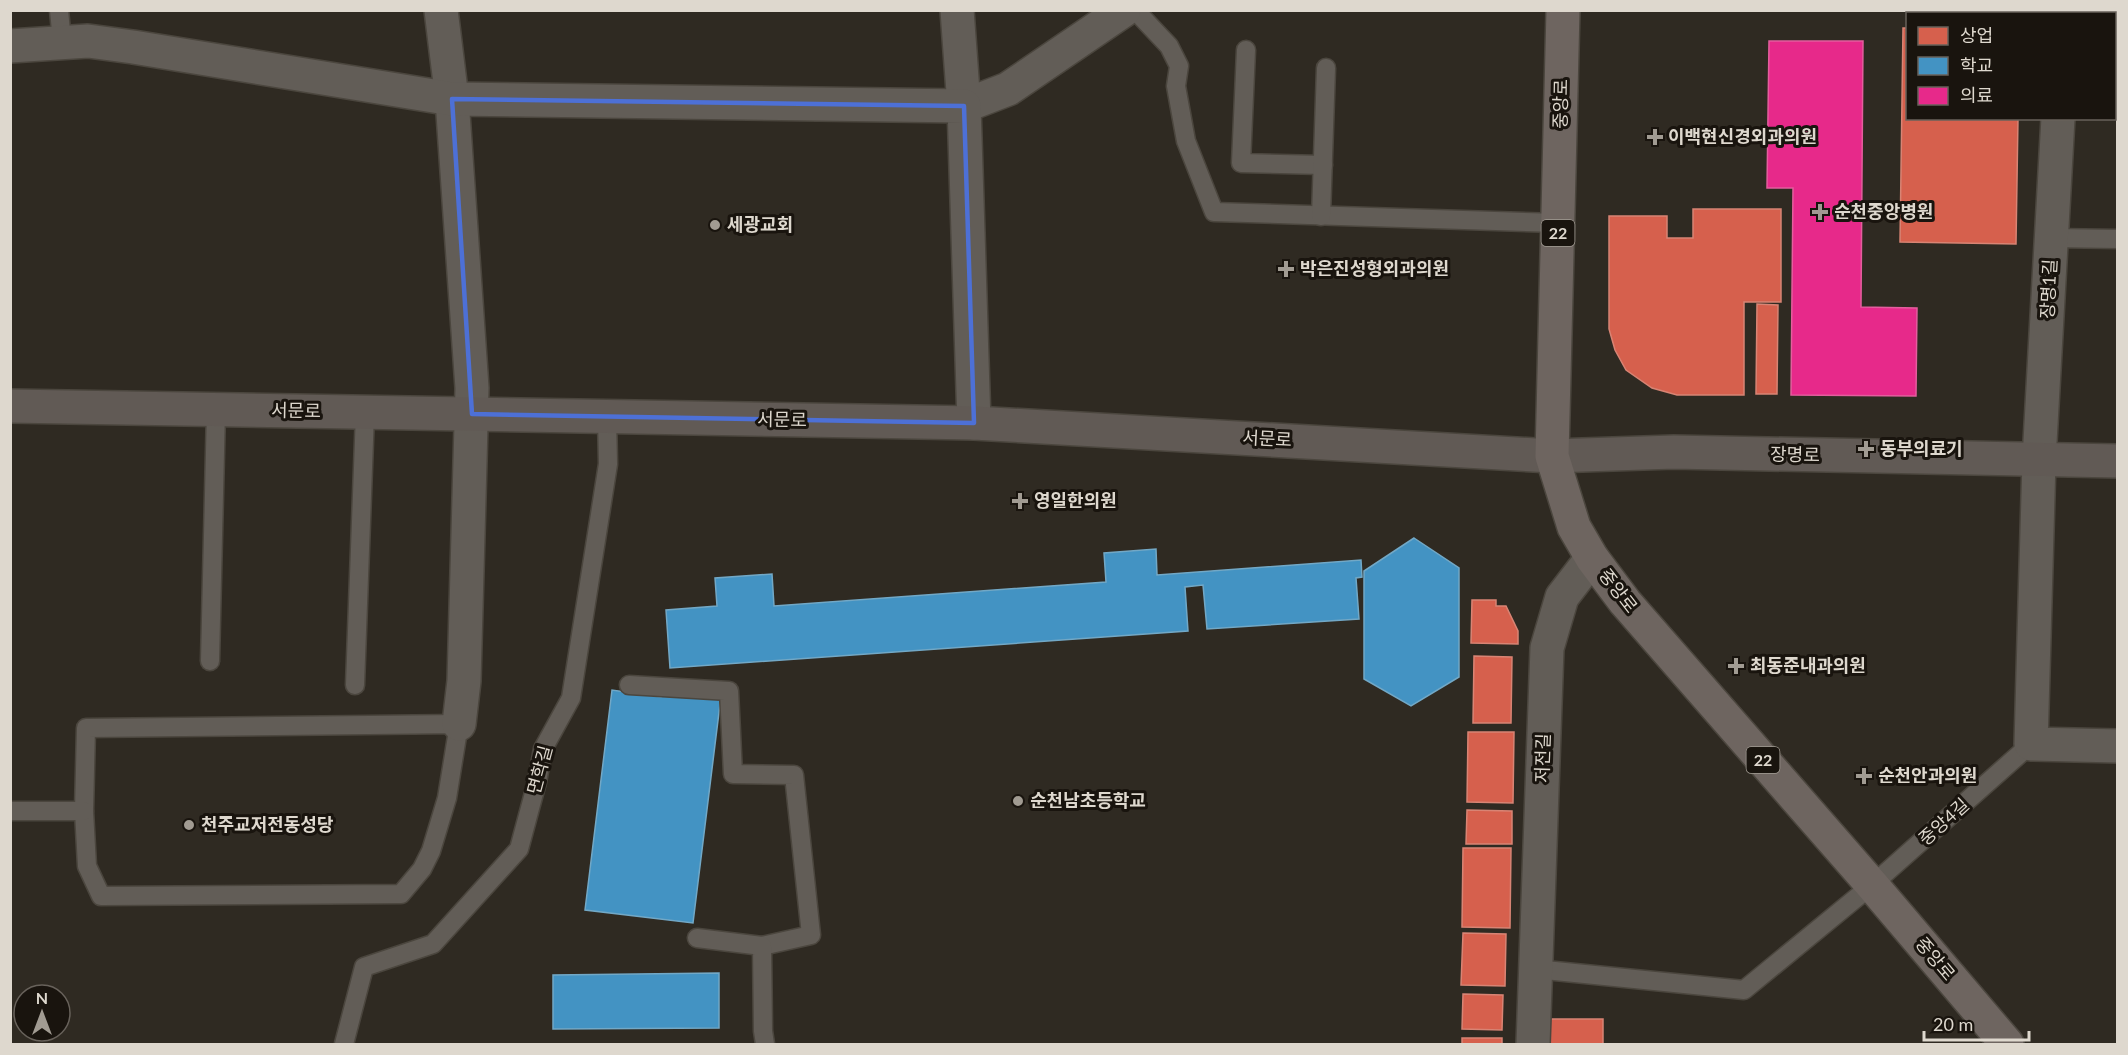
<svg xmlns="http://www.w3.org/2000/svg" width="2128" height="1055" font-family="Lato,'Noto Sans KR',sans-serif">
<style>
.shops{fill:#d6604d;stroke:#d88474;stroke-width:1.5}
.schools{fill:#4393c3;stroke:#72a8c6;stroke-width:1.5}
.health{fill:#e7298a;stroke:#e45e9e;stroke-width:1.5}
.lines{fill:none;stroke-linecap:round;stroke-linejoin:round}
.lane-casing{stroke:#4b463e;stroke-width:21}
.street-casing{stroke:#4b463e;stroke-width:36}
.secondary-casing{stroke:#4b463e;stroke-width:36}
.primary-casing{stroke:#4b463e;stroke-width:36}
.lane{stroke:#625d57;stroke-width:18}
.street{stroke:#625d57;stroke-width:33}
.secondary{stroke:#615a55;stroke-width:33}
.primary{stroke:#6e6560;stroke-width:33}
.marked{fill:none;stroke:#4d70d6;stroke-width:4.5;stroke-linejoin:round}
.poi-dot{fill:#a19b92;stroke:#19140e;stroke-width:2}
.labels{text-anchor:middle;stroke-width:6;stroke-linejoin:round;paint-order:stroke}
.shield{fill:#19140e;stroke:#a39d94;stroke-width:1.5}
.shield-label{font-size:16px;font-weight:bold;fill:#ded8ce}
.street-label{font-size:18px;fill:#ded8ce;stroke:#19140e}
.poi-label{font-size:18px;font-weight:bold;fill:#ded8ce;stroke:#19140e;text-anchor:start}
</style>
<rect width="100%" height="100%" fill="#2f2a22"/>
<g class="shops">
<path d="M1903,28H1908V118H2018L2016,244L1900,242Z"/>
<path d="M1693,209H1781V302H1744V395H1677L1652,388L1626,370L1615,350L1609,329V216H1667V238H1693Z"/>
<path d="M1757,304L1778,305L1777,394H1756Z"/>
<path d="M1472,600H1496V606H1506L1518,631V644L1471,643Z"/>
<path d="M1474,656L1512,657L1511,723H1473Z"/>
<path d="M1468,732H1514L1513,803L1467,802Z"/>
<path d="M1467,810L1512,811V844H1466Z"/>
<path d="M1463,848H1511L1510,928L1462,927Z"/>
<path d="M1463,933L1506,934L1505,986L1461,985Z"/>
<path d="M1463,994L1503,995L1502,1030L1462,1029Z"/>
<rect x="1544" y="1019" width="59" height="25"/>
<rect x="1462" y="1038" width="40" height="6"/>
</g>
<g class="schools">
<path d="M1414,538L1459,568V677L1411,706L1364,679V571Z"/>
<path d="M1156,549L1157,575L1361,560L1362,577L1356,578L1359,619L1207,629L1203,585L1185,587L1188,631L670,668L666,610L717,606L715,578L772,574L774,606L1106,582L1104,553Z"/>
<path d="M663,680L721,696L693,923L585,910L612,690L661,697Z"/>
<path d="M719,973V1028L553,1029V975Z"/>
</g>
<path class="health" d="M1769,41H1863L1861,307L1917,308L1916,396L1791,395L1793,188H1767Z"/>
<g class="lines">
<defs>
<g id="lane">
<path d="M59,10L62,42"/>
<path d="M1135,10L1169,46L1179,66L1176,86L1186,141L1214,212L1558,223"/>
<path d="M1246,50L1241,163L1323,165"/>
<path d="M1321,216L1326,68"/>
<path d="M2052,238L2118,239"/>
<path d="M210,661L216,410"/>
<path d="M355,685L365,413"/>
<path d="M629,685L729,691L733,774L794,775L811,935L762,946"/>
<path d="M459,724L447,798L431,851L422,869L401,894L101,896L87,866L84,811L86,728Z"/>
<path d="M10,811H84"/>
<path d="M697,938L762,946L763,1031L765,1044"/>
<path d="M1535,969L1744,990L1872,885L2031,744"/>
<path d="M344,1044L364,967L433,944L519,849L537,782L543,749L571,698L608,464L607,417"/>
</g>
<g id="street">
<path d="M441,10L452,99L472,388L464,681L459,724"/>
<path d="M957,10L964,106L1008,89L1124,10"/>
<path d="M2064,14L2065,10"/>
<path d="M10,46L88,41L133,47L452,99L964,106L974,423"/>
<path d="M2058,118L2039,460L2031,744L2118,746"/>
<path d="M1533,1044L1547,648L1562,597L1592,558"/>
</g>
<path id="secondary" d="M10,406L974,423L1552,456L1674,452L2118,461"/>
<path id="primary" d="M1563,10L1552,456L1574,527L1592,558L1625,602L1872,885L2007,1044"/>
</defs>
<use href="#lane" class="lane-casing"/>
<use href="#street" class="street-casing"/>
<use href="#secondary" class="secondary-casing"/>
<use href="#primary" class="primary-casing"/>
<use href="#lane" class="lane"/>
<use href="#street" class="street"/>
<use href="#secondary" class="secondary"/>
<use href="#primary" class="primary"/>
</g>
<path class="marked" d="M452,99L964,106L974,423L472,414Z"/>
<g class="poi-dot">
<path d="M1652 128h6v6h6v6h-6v6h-6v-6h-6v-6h6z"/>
<path d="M1817 203h6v6h6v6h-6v6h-6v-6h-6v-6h6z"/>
<circle cx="715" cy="225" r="6"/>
<path d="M1283 260h6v6h6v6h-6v6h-6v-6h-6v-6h6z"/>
<path d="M1863 440h6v6h6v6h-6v6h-6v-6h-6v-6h6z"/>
<path d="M1017 492h6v6h6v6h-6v6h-6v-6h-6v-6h6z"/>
<path d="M1733 657h6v6h6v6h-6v6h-6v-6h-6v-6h6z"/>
<path d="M1861 767h6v6h6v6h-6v6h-6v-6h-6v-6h6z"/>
<circle cx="1018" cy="801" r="6"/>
<circle cx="189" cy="825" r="6"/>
</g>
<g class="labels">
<g class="shield">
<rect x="1541.5" y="220" width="33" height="26" rx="4.5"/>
<rect x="1746.5" y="747" width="33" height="26" rx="4.5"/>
</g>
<g class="shield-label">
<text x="1558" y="239">22</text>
<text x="1763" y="766">22</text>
</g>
<g class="street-label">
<text transform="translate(1561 104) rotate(-89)" y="6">중앙로</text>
<text transform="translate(2049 289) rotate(-87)" y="6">장명1길</text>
<text transform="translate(296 411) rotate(1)" y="6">서문로</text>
<text transform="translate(782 420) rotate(1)" y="6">서문로</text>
<text transform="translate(1267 439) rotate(3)" y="6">서문로</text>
<text transform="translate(1795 455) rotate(1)" y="6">장명로</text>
<text transform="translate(1618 591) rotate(52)" y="6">중앙로</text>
<text transform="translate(1543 758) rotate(-88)" y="6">저전길</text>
<text transform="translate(540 770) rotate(-75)" y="6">면학길</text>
<text transform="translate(1944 822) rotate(-42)" y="6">중앙4길</text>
<text transform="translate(1935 959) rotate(50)" y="6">중앙로</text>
</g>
<g class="poi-label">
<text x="1668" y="143">이백현신경외과의원</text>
<text x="1834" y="218">순천중앙병원</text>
<text x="727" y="231">세광교회</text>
<text x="1300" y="275">박은진성형외과의원</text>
<text x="1880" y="455">동부의료기</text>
<text x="1034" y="507">영일한의원</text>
<text x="1750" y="672">최동준내과의원</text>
<text x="1878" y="782">순천안과의원</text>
<text x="1030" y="807">순천남초등학교</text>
<text x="201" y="831">천주교저전동성당</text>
</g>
</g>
<rect width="2128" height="1055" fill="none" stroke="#ded8ce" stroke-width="24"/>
<rect x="1906" y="12" width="210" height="108" fill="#19140e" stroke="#68625b" stroke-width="1.5"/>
<rect x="1918" y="27" width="30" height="18" fill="#d6604d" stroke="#68625b" stroke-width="1.5"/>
<text x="1960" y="42" font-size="18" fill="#ded8ce">상업</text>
<rect x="1918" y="57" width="30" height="18" fill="#4393c3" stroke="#68625b" stroke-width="1.5"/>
<text x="1960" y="72" font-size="18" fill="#ded8ce">학교</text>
<rect x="1918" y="87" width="30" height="18" fill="#e7298a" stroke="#68625b" stroke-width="1.5"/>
<text x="1960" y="102" font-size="18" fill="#ded8ce">의료</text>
<g transform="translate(42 1013)"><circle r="28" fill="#19140e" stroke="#68625b" stroke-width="1.5"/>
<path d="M0-4.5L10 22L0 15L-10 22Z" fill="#a19b92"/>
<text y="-9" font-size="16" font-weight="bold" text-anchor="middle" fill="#ded8ce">N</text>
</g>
<path d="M1924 1031v9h105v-9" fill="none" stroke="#ded8ce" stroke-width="3"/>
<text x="1933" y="1031" font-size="18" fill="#ded8ce" stroke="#19140e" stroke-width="4.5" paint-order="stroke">20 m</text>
</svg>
